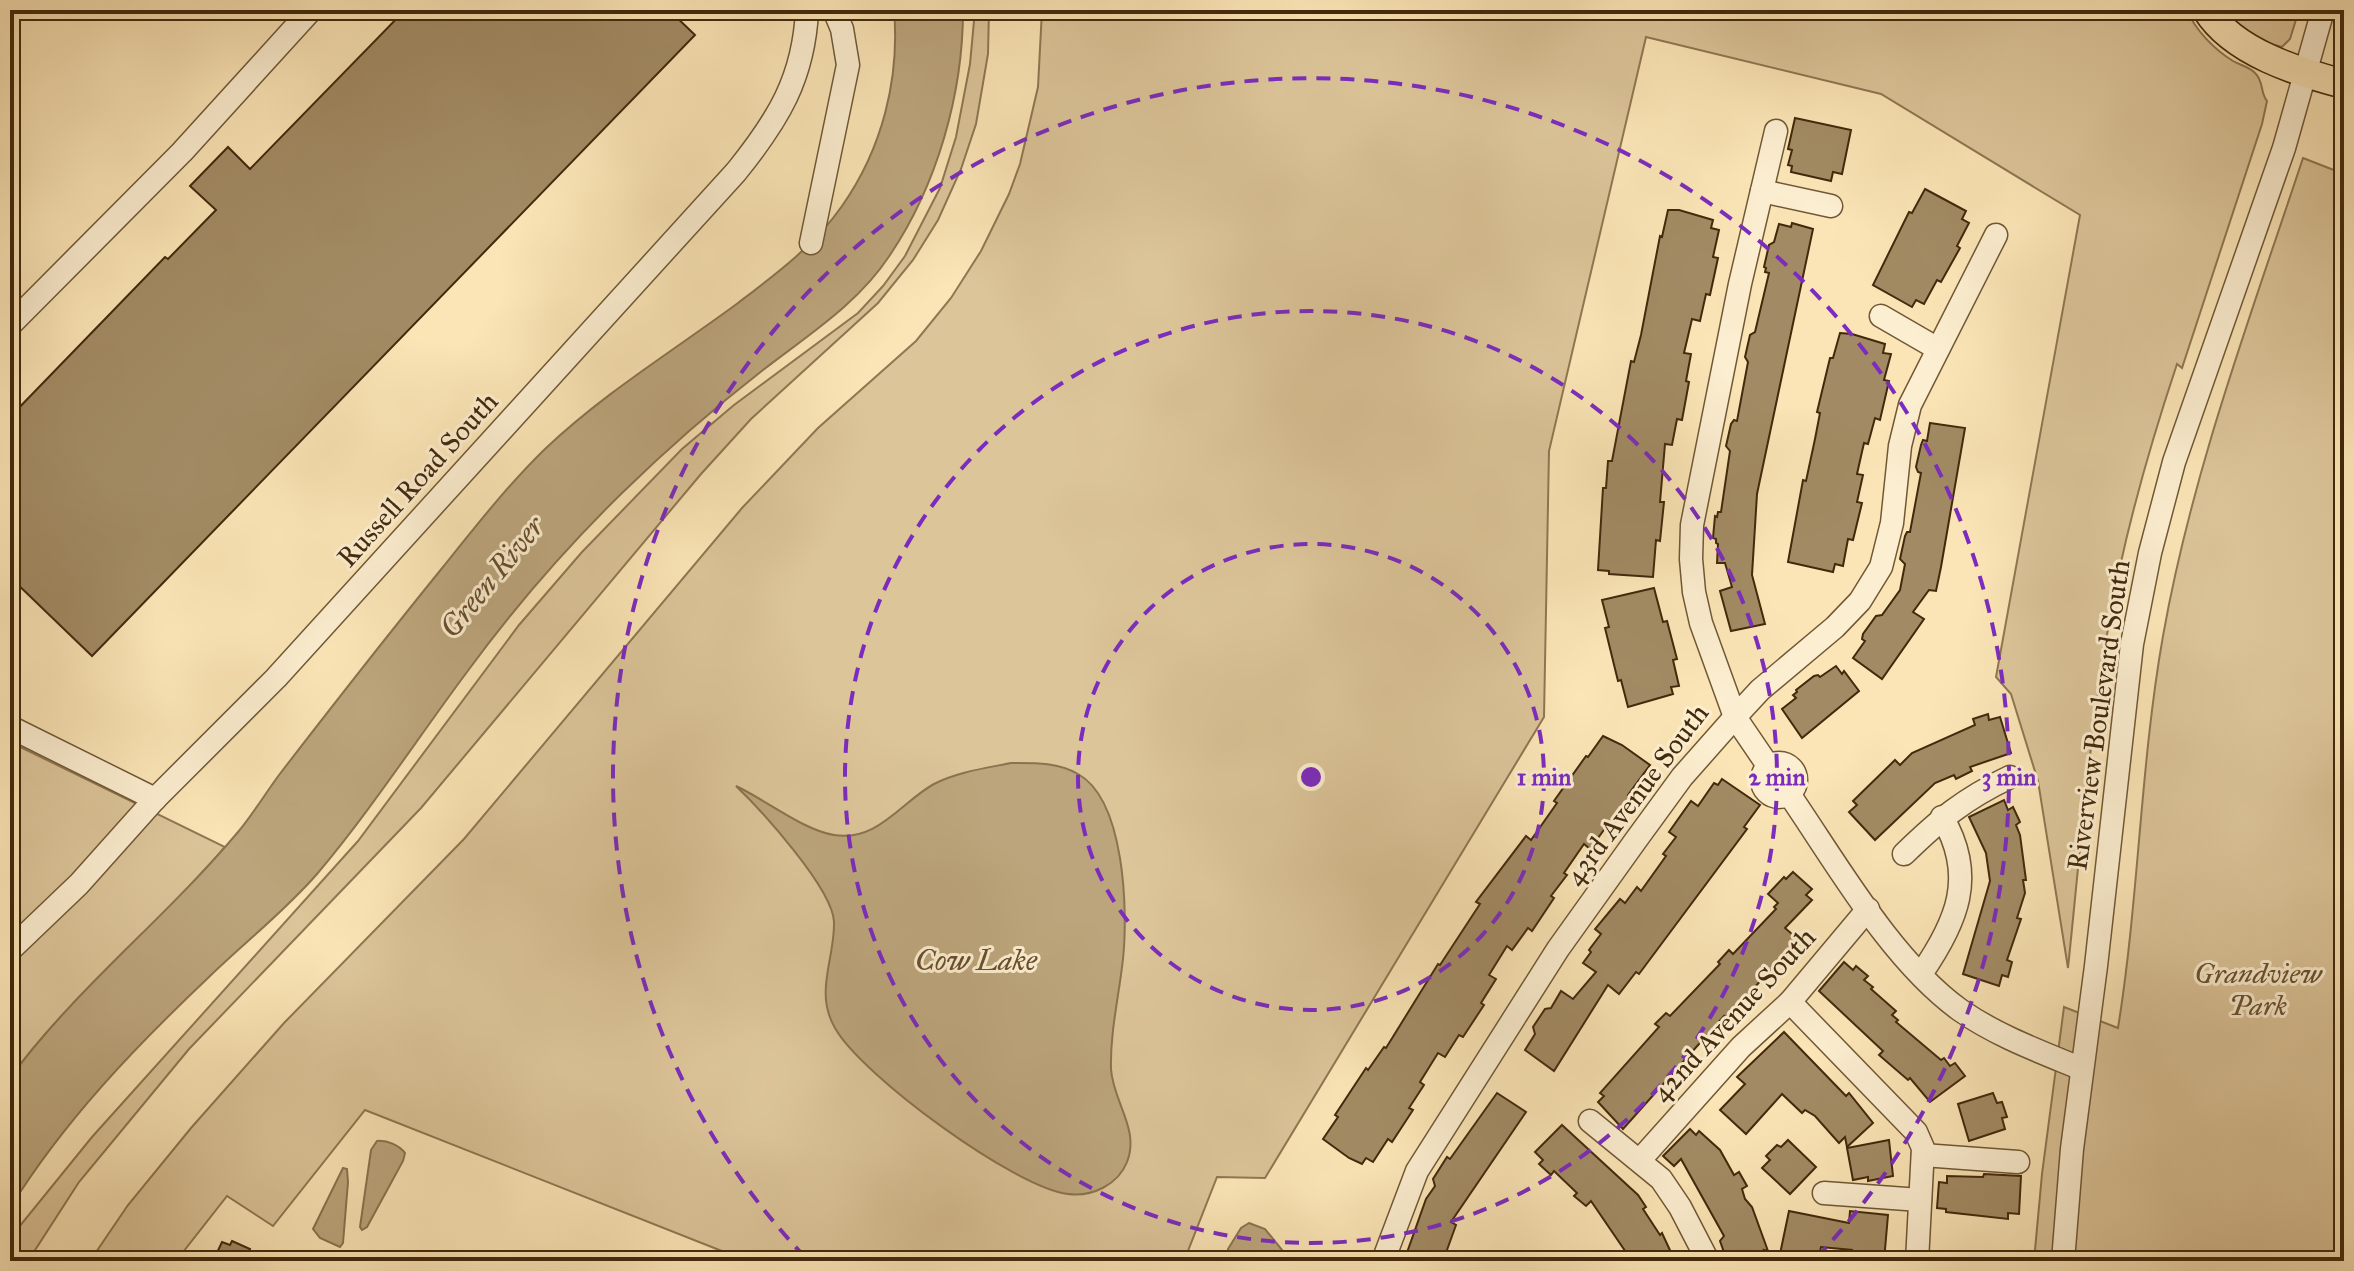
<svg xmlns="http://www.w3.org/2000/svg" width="2354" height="1271" font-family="'IM FELL Great Primer',serif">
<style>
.green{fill:#dcc599;stroke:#8f7752;stroke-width:2}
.water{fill:#bca57c;stroke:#8b734f;stroke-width:2}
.building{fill:#a28b64;stroke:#42290c;stroke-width:2}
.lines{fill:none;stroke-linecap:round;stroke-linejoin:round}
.minor-casing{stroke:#705836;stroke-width:25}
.major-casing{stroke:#42290c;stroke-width:31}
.minor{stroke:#fceed0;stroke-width:22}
.major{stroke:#fbe5b6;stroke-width:28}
.ring{fill:none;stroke:#7b2cbf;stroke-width:4;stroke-dasharray:14 10}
.labels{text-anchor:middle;stroke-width:6;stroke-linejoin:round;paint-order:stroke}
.street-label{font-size:28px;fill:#42290c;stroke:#fceed0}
.park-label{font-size:28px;font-style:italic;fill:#68502f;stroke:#fceed0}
.water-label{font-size:30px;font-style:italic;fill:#674e2e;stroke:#fceed0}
.centre{fill:#7b2cbf;stroke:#fceed0;stroke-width:4}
.ring-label{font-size:24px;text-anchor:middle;font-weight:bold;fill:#7b2cbf;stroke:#fceed0;stroke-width:6;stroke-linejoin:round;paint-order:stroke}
</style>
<rect width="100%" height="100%" fill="#fbe5b6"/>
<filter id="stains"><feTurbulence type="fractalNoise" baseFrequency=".0025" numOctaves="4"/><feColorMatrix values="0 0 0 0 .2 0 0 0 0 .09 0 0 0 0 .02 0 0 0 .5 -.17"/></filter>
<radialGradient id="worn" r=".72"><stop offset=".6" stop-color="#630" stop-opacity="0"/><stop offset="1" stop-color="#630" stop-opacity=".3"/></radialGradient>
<g class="green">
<path d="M975,10H989L988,54L976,124L961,169L938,220L913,260L878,303L751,419L701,474L421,808L189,1049L79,1182L28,1261H10V1238L92,1137L358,841L519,625L582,552L682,449L734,405L858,313L883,286L905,256L940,188L956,137L970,64Z"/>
<path d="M1042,10H2187C2195,30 2215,50 2233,61C2240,65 2250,67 2255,73C2264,81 2260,93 2267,101L2262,124L2182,368L2177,364C2149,448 2124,535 2109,623C2089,738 2080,853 2068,968L2038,781L2011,694L1996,677L2080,215L1881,94L1646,37L1549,451L1544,717L1265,1178L1217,1177L1184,1261H737V1257L365,1110L273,1226L227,1196L176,1261H90L128,1205L191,1128L284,1023L464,839L742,508L818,428L916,341L951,298L981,251L1009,194L1020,164L1038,87Z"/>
<path d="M2219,10H2299L2290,39L2282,47L2250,38Z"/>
<path d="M2303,158L2344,174V1261H2034L2042,1174L2064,1007L2118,1028C2139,898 2140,766 2163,636C2192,472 2251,315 2303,158Z"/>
<path d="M10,742L225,847C157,927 72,993 10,1078Z"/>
</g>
<g class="water">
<path d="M894,10H963C963,94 937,185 890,255C858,304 808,335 763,370C713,409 666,450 621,494C565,549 513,609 467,672C417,739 371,810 317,874C284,912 245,942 209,977C135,1047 64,1121 10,1208V1078C76,988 166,918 238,832C253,814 265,794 279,775C333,705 387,636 443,567C475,527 508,485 545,449C604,393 673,351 738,303C776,274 815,245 842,206C882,149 900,79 894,10Z"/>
<path d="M1011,763C1034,763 1057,762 1078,774C1125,800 1128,911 1123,959C1119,996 1110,1032 1111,1069C1113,1102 1140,1129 1127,1162C1118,1185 1092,1197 1068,1194C1015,1188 861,1075 835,1028C814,992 835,959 834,922C833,889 761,810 736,786C766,800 803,830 834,835C878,842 901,802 934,784C957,772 986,768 1011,763Z"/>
<path d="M377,1141C387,1140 399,1145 405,1153L403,1161L367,1227L362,1230L360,1227L371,1150Z"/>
<path d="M343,1168L347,1169L348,1182L343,1243L340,1247L320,1238L313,1229Z"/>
<path d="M1249,1223L1265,1229L1291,1261H1236L1228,1252V1249L1241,1228Z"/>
</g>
<g class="building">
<path d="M405,10H669L695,35L92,656L10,577V417L165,257L168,259L216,210L190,186L228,147L250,169Z"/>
<path d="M1795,118L1851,130L1842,174L1833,172L1831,181L1791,172L1792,166L1788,165L1792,150L1788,149Z"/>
<path d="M1925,189L1966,211L1962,219L1969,223L1957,246L1960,248L1941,282L1937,280L1924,304L1916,300L1912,307L1873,285L1909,212L1912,213Z"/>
<path d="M1668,210H1679L1713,220L1711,228L1719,230L1713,257L1718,258L1710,295L1706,294L1700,321L1692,319L1684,353L1691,354L1686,381L1689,382L1682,420L1677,419L1672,445L1665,444L1660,502H1664L1660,541L1656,540L1653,577L1609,574V571L1598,570L1603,488H1606L1608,461H1612L1631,361L1634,362L1641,335L1660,236L1662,237Z"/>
<path d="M1792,223L1813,229L1757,494L1752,575L1765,624L1731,631L1720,591L1732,587L1725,563H1717L1718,544L1716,543V539L1713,538L1715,516L1717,517L1718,512H1721L1730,451L1726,446L1731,424L1734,420L1737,421L1748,362L1745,357L1750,335L1755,332L1769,273L1765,272L1766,268L1764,267L1769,245L1774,242L1779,224L1791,227Z"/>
<path d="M1840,333L1852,334L1885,344L1883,353L1891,354L1884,380L1889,381L1880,420L1875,418L1868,444L1864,443L1857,474L1863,475L1857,502L1862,503L1853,540L1848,539L1843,566L1835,564L1833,572L1788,562L1803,480L1806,481L1815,439L1820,413L1817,412L1830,358H1833Z"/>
<path d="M1930,423L1965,428L1941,567L1936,591L1929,590L1913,612L1924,619L1882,679L1853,658L1865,641L1862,639L1863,634L1876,616L1882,615L1900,590L1905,564L1900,559L1905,536L1907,532H1910L1921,473L1918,472L1916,467L1921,445L1923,440L1927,441Z"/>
<path d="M1654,588L1663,622L1667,621L1677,659L1673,660L1679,686L1671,687L1673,694L1628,707L1621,680L1618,681L1605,628L1609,627L1602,600Z"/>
<path d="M1836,666L1842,674L1844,671L1859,691L1802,738L1782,709L1796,698L1793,695L1797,692L1796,690L1814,676L1818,675L1820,677Z"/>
<path d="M1988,714L1989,720L2000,717L2011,753L1970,767L1972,771L1956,779L1954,775L1935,783L1875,840L1849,812L1857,805L1853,801L1895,760L1900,765L1912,753L1975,725L1973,719Z"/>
<path d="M1603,736L1622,745L1650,765L1628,795L1631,797L1622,813L1609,830L1606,827L1590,849L1584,844L1564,873L1567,875L1551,896L1554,898L1532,931L1528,928L1512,950L1507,946L1489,975L1496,979L1481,1003L1484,1005L1463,1037L1459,1035L1445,1057L1438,1053L1420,1082L1424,1085L1409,1108L1413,1110L1392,1142L1388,1139L1373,1162L1366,1158L1362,1164L1349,1158L1323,1139L1338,1117L1335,1115L1366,1068L1368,1070L1384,1047L1386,1048L1438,964L1440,965L1480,904L1476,902L1526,836L1531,840L1557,803L1554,801L1586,756L1588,757Z"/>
<path d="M1722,779L1760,805L1744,827L1747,829L1639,974L1636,972L1619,994L1608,985L1554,1071L1525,1050L1535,1034L1533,1027L1545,1009L1551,1008L1561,991L1573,999L1596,972L1583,963L1591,952L1589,950L1601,934L1595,929L1620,899L1625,903L1637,887L1641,891L1666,856L1663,854L1676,837L1669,832L1691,801L1698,806L1714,783L1718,785Z"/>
<path d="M2004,800L2008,810L2013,807L2020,822L2016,825L2020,835L2026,880H2023L2025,893L2017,918L2021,919L2007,960L2012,962L2008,977L2002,975L1999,986L1963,974L1990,881L1986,853L1969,817Z"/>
<path d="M1793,872L1812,889L1806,895L1812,900L1785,928L1801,942L1788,956L1785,954L1743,1000L1725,1018L1724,1016L1623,1129L1598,1102L1604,1096L1600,1093L1659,1027L1655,1024L1666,1013L1670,1016L1720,964L1718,962L1729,950L1733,954L1776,909L1774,907L1778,903L1768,894L1784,877L1786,879Z"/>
<path d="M1844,962L1853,970L1856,966L1868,976L1864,980L1873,987L1871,989L1896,1011L1892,1015L1898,1020L1896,1022L1941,1060L1944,1058L1950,1066L1955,1063L1965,1076L1930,1102L1910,1078L1908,1080L1879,1055L1883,1051L1819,991Z"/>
<path d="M1784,1032L1846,1096L1849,1093L1873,1123L1847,1147L1845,1137L1839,1143L1815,1116L1805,1110L1802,1113L1782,1094L1746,1134L1720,1110L1745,1084L1737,1077Z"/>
<path d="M1497,1093L1526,1112L1451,1222L1456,1225L1443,1261H1404L1426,1199L1435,1186L1433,1179L1447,1157L1450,1159Z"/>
<path d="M1993,1093L1997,1103L2002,1102L2007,1117L2002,1118L2005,1129L1969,1141L1958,1104Z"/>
<path d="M1562,1125L1638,1195L1646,1207L1643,1209L1660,1235L1662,1233L1675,1261H1632L1591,1201L1586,1206L1574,1196L1577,1193L1554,1171L1551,1175L1539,1164L1543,1160L1535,1152Z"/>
<path d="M1690,1129L1696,1135L1699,1131L1720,1150L1734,1175L1739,1172L1747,1186L1742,1189L1745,1199L1752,1207L1768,1251L1764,1250L1768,1261H1727L1720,1241L1724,1236L1681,1159L1674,1166L1663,1156Z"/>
<path d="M1788,1140L1816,1167L1790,1194L1762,1168L1770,1160L1766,1156L1777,1145L1781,1147Z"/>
<path d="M1889,1140L1893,1176L1868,1181V1177L1853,1180L1847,1148Z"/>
<path d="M1984,1174L2021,1176L2019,1214L2008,1213V1219L1946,1212V1209L1937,1208L1939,1182L1947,1183V1176L1983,1177Z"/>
<path d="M1789,1211L1849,1223L1850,1211L1888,1215L1884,1261H1851L1852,1250L1821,1247L1819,1256L1808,1254L1807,1259L1780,1254Z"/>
<path d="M232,1241L250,1249L248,1254L264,1261H213L222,1242L230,1245Z"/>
</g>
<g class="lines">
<defs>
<g id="minor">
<path d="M1762,191L1831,206"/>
<path d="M811,243L848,65L842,29L834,10"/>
<path d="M1881,316L1938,349"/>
<path d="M10,325L182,152L311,10"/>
<path d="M10,727L155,799"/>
<circle cx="1779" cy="780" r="17"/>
<path d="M1769,767L1735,717L1701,623L1694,592L1691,559L1692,525L1740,284L1776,131"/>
<path d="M1789,794C1837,864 1891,960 1960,1010C1997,1036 2041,1052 2082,1069"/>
<path d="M1904,854C1940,819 1964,799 2010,777"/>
<path d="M10,950L79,884L155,799L276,678L736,172C778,120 804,78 807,10"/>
<path d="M1921,974C1957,922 1977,876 1942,817"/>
<path d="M1790,1002L1916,1132L1923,1148L1917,1261"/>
<path d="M1590,1121L1661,1179L1680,1207L1708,1261"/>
<path d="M1923,1155L2018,1162"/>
<path d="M1640,1160L1741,1047L1790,1002L1868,909"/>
<path d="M1824,1193L1920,1200"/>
<path d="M1383,1261L1417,1171L1558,949L1636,840L1682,777L1735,717L1760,690L1835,627L1860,601L1881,567L1892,523L1900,446L1910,405L1996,235"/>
<path d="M2063,1261L2072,1149L2096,966L2132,644L2150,553L2174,462L2284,148L2323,10"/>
</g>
<path id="major" d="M2207,10C2233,52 2298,72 2344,84"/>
</defs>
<use href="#minor" class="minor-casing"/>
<use href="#major" class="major-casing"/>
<use href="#minor" class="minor"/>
<use href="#major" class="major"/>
</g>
<g class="ring">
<circle cx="1311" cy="777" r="233"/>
<circle cx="1311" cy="777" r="466"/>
<path d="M805 1257A698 698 0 1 1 1817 1257"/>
</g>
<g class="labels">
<g class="street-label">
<text transform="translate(417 479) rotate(-48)" y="10">Russell Road South</text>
<text transform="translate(2098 715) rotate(-82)" y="10">Riverview Boulevard South</text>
<text transform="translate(1636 794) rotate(-53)" y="10">43rd Avenue South</text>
<text transform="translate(1733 1014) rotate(-47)" y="10">42nd Avenue South</text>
</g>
<g class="park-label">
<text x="2258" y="983">Grandview<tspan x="2258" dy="32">Park</tspan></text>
</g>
<g class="water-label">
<text transform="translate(492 577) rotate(-51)" y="10">Green River</text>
<text x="976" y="970">Cow Lake</text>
</g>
</g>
<circle cx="1311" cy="777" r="12" class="centre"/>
<g class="ring-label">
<text x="1544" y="785">1 min</text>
<text x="1777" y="785">2 min</text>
<text x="2009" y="785">3 min</text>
</g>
<rect width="2354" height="1271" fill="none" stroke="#fbe5b6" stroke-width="40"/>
<rect x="12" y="12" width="2330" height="1247" fill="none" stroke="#42290c" stroke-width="4"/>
<rect x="20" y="20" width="2314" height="1231" fill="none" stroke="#42290c" stroke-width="2"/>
<rect width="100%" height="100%" filter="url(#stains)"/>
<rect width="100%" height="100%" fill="url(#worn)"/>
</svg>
